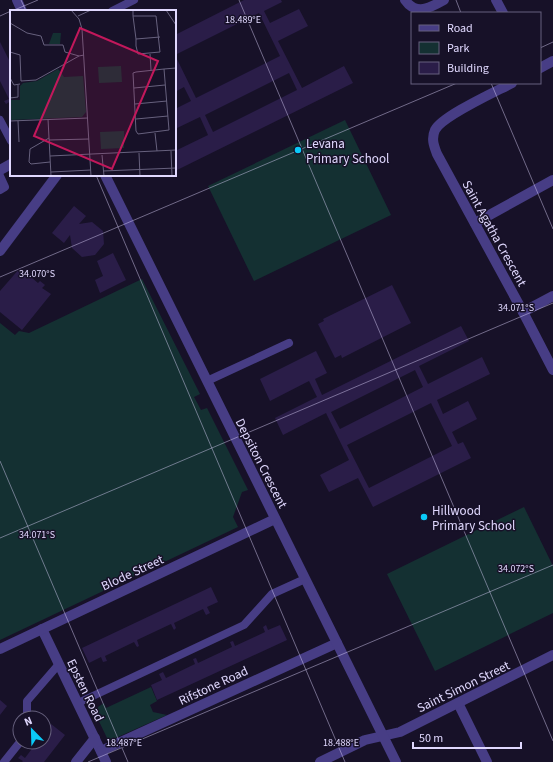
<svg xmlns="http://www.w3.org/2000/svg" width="553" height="762" font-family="'Source Sans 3',sans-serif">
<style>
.green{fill:#143032}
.building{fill:#2a1d48;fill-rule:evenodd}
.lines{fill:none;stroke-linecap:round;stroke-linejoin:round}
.service{stroke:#473d85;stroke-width:8}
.minor{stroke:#473d85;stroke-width:10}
.tertiary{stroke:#473d85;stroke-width:10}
.ticks{fill:none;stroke:#e0d8fe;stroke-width:1;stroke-opacity:0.45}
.poi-dot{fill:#0acaf8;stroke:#171128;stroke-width:1.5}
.labels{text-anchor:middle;stroke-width:3;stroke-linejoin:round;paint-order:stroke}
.poi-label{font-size:13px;fill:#e0d8fe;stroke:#171128;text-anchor:start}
.street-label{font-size:13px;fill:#e0d8fe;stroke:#171128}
.inset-road{fill:none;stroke:#67617e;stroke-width:1}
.view{fill:#c2185b;fill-opacity:0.15;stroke:#c2185b;stroke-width:2}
.inset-edge{fill:none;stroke:#e0d8fe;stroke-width:2}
.ticks-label{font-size:10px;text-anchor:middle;fill:#e0d8fe;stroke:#171128;stroke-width:3;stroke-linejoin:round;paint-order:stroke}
</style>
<rect width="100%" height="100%" fill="#171128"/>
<g class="green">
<path d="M345,120L391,215L254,281L208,186Z"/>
<path d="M142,279L200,394L194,397L201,410L207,408L248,490L242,492L233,517L238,527L0,640V323L15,335L19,331L29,333Z"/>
<path d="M524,507L553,566V613L435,671L387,574Z"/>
<path d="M151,687L157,701L150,705L153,712L167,715L111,740L107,738L96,715L98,707L104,703L106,708Z"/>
</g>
<g class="building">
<path d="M244,0H281L282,2L264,11L270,23L299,9L308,26L278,41L302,88L344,66L353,83L175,171V151L208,135L200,117L175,129V109L191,101L184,87L175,92V70H176L175,35ZM259,13L280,56L196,98L175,55ZM289,73L297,90L213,132L205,115Z"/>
<path d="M0,42L11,64V101L6,104L4,101L9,99L0,81Z"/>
<path d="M74,206L86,216L79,224L92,222L103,231L104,244L95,255L82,257L72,248L70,235L64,243L52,233Z"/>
<path d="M113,253L126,280L100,293L95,280L103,276L97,261Z"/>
<path d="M20,268L38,283L40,281L45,285L42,288L51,294L22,330L0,312V291Z"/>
<path d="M392,285L411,323L342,358L341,355L335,358L318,324L324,321L323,319Z"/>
<path d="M461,326L469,341L419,366L428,384L482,357L490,374L437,400L443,414L468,401L477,419L452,432L458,444L463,442L471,458L373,507L358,478L329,492L320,475L349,460L326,413L283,435L275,418L317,397L309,381L270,401L260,379L316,351L327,373L315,379L322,395ZM415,370L423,387L340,429L331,412ZM431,403L452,446L369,488L347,445Z"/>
<path d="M211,587L218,602L207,607L210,613L206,615L203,609L174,623L176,628L174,630L171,624L137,640L139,646L137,647L134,642L105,656L107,661L103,662L101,657L89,663L82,648Z"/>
<path d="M266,625L268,630L280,625L287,640L157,700L151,685L162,680L159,674L163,672L166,678L195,664L193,659L196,658L198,663L232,647L230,642L233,641L235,646L265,632L263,627Z"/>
<path d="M0,700L7,706L0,715Z"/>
<path d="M51,724L65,735L44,762H22L23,761L18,758L21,755L25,758L37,742H44V734Z"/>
</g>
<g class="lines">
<g class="service">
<path d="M112,11L134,0"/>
<path d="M0,120L11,141"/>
<path d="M0,176L5,187L0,190"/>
<path d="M207,381L289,343"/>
<path d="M78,703L244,625L272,594L305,579"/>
<path d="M27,718V701L59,664"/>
<path d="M4,762L20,742"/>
</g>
<g class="minor">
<path d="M405,0C416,16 430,8 444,0"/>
<path d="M496,0L503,13"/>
<path d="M540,68L553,61"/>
<path d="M512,83C495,92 442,116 435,130C431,139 434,146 437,154L523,312L553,370"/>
<path d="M0,170L11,164"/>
<path d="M475,223L553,180"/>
<path d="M0,251L57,175"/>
<path d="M523,312L553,296"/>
<path d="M42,629L106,762"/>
<path d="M0,649L275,519"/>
<path d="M458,703L487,762"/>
<path d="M101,751L337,643"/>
<path d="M76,762L95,738"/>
<path d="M320,762L365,740L400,732L553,655"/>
</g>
<g class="tertiary">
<path d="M17,0L22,11"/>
<path d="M105,175L396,762"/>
</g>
</g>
<path class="ticks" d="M21,0L26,11M239,0L553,741M456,0L461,13M12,11L38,0M0,16L11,11M540,48L553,42M491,83L553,229M96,175L345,762M0,277L457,83M0,461L128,762M0,538L553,303M88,762L553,565"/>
<g class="poi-dot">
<circle cx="298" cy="150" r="4"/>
<circle cx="424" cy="517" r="4"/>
</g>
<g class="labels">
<g class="poi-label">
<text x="306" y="148">Levana<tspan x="306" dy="15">Primary School</tspan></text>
<text x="432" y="515">Hillwood<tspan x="432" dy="15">Primary School</tspan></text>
</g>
<g class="street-label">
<text transform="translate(495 233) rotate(61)" y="5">Saint Agatha Crescent</text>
<text transform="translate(262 463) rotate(63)" y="5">Depsiton Crescent</text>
<text transform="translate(132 572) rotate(-25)" y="5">Blode Street</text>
<text transform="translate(213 685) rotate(-25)" y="5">Rifstone Road</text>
<text transform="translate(463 686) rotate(-26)" y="5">Saint Simon Street</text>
<text transform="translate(86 690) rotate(64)" y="5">Epsten Road</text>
</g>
</g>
<g transform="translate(10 10)">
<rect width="166" height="166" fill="#171128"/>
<path d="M43,23H51L50,34H39ZM111,56L112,72L89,73L88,57ZM48,59L54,67L73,66L76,102L72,107L0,110V90H10V76L13,73L27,71ZM114,121V138L91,139L90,122Z" fill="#143032"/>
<path class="inset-road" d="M61,0L69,9L72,19L81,166M123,0V6L126,29V36L128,44L150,42L146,6H123M156,0L166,15M68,6L81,0M0,13L17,23L31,26L34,35H53L55,42L69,46M126,29L150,27M0,42L10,45L11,71M140,44L141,60M154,59L159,120L128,124L126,121L123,63L126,62L154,59L166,58M0,68L4,75L10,74M11,71L26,70L69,46L74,45M124,78L155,75M0,88L8,87V75M125,94L157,91M38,109L41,166M126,109L158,106M0,111L78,108M8,111L9,132M145,123L147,141M39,128L20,139L19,152L21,154L40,152M39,130L79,129M161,141L162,166M129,143L130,166M92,145L94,166M40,146L166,140M93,161L166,158M41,162L81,160"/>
<path class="view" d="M70,18L148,51L102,159L24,126Z"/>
<rect width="166" height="166" class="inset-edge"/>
</g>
<g class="ticks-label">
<text x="243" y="23">18.489°E</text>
<text x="37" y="277">34.070°S</text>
<text x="516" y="311">34.071°S</text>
<text x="37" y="538">34.071°S</text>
<text x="516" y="572">34.072°S</text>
<text x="124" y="746">18.487°E</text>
<text x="341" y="746">18.488°E</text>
</g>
<rect x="411" y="12" width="130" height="72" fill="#171128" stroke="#67617e"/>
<rect x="419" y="25" width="20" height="6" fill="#473d85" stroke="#67617e"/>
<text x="447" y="32" font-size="12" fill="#e0d8fe">Road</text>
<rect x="419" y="42" width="20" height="12" fill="#143032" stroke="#67617e"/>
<text x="447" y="52" font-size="12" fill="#e0d8fe">Park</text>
<rect x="419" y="62" width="20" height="12" fill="#2a1d48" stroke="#67617e"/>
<text x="447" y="72" font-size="12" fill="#e0d8fe">Building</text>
<g transform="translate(32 730) rotate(337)"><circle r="19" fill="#171128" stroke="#67617e"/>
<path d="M0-3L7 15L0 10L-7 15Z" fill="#0acaf8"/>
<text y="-6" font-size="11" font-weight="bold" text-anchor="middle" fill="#e0d8fe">N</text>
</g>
<path d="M413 742v6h108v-6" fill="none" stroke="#e0d8fe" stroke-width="2"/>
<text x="419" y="742" font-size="12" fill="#e0d8fe" stroke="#171128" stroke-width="3" paint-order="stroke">50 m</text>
</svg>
